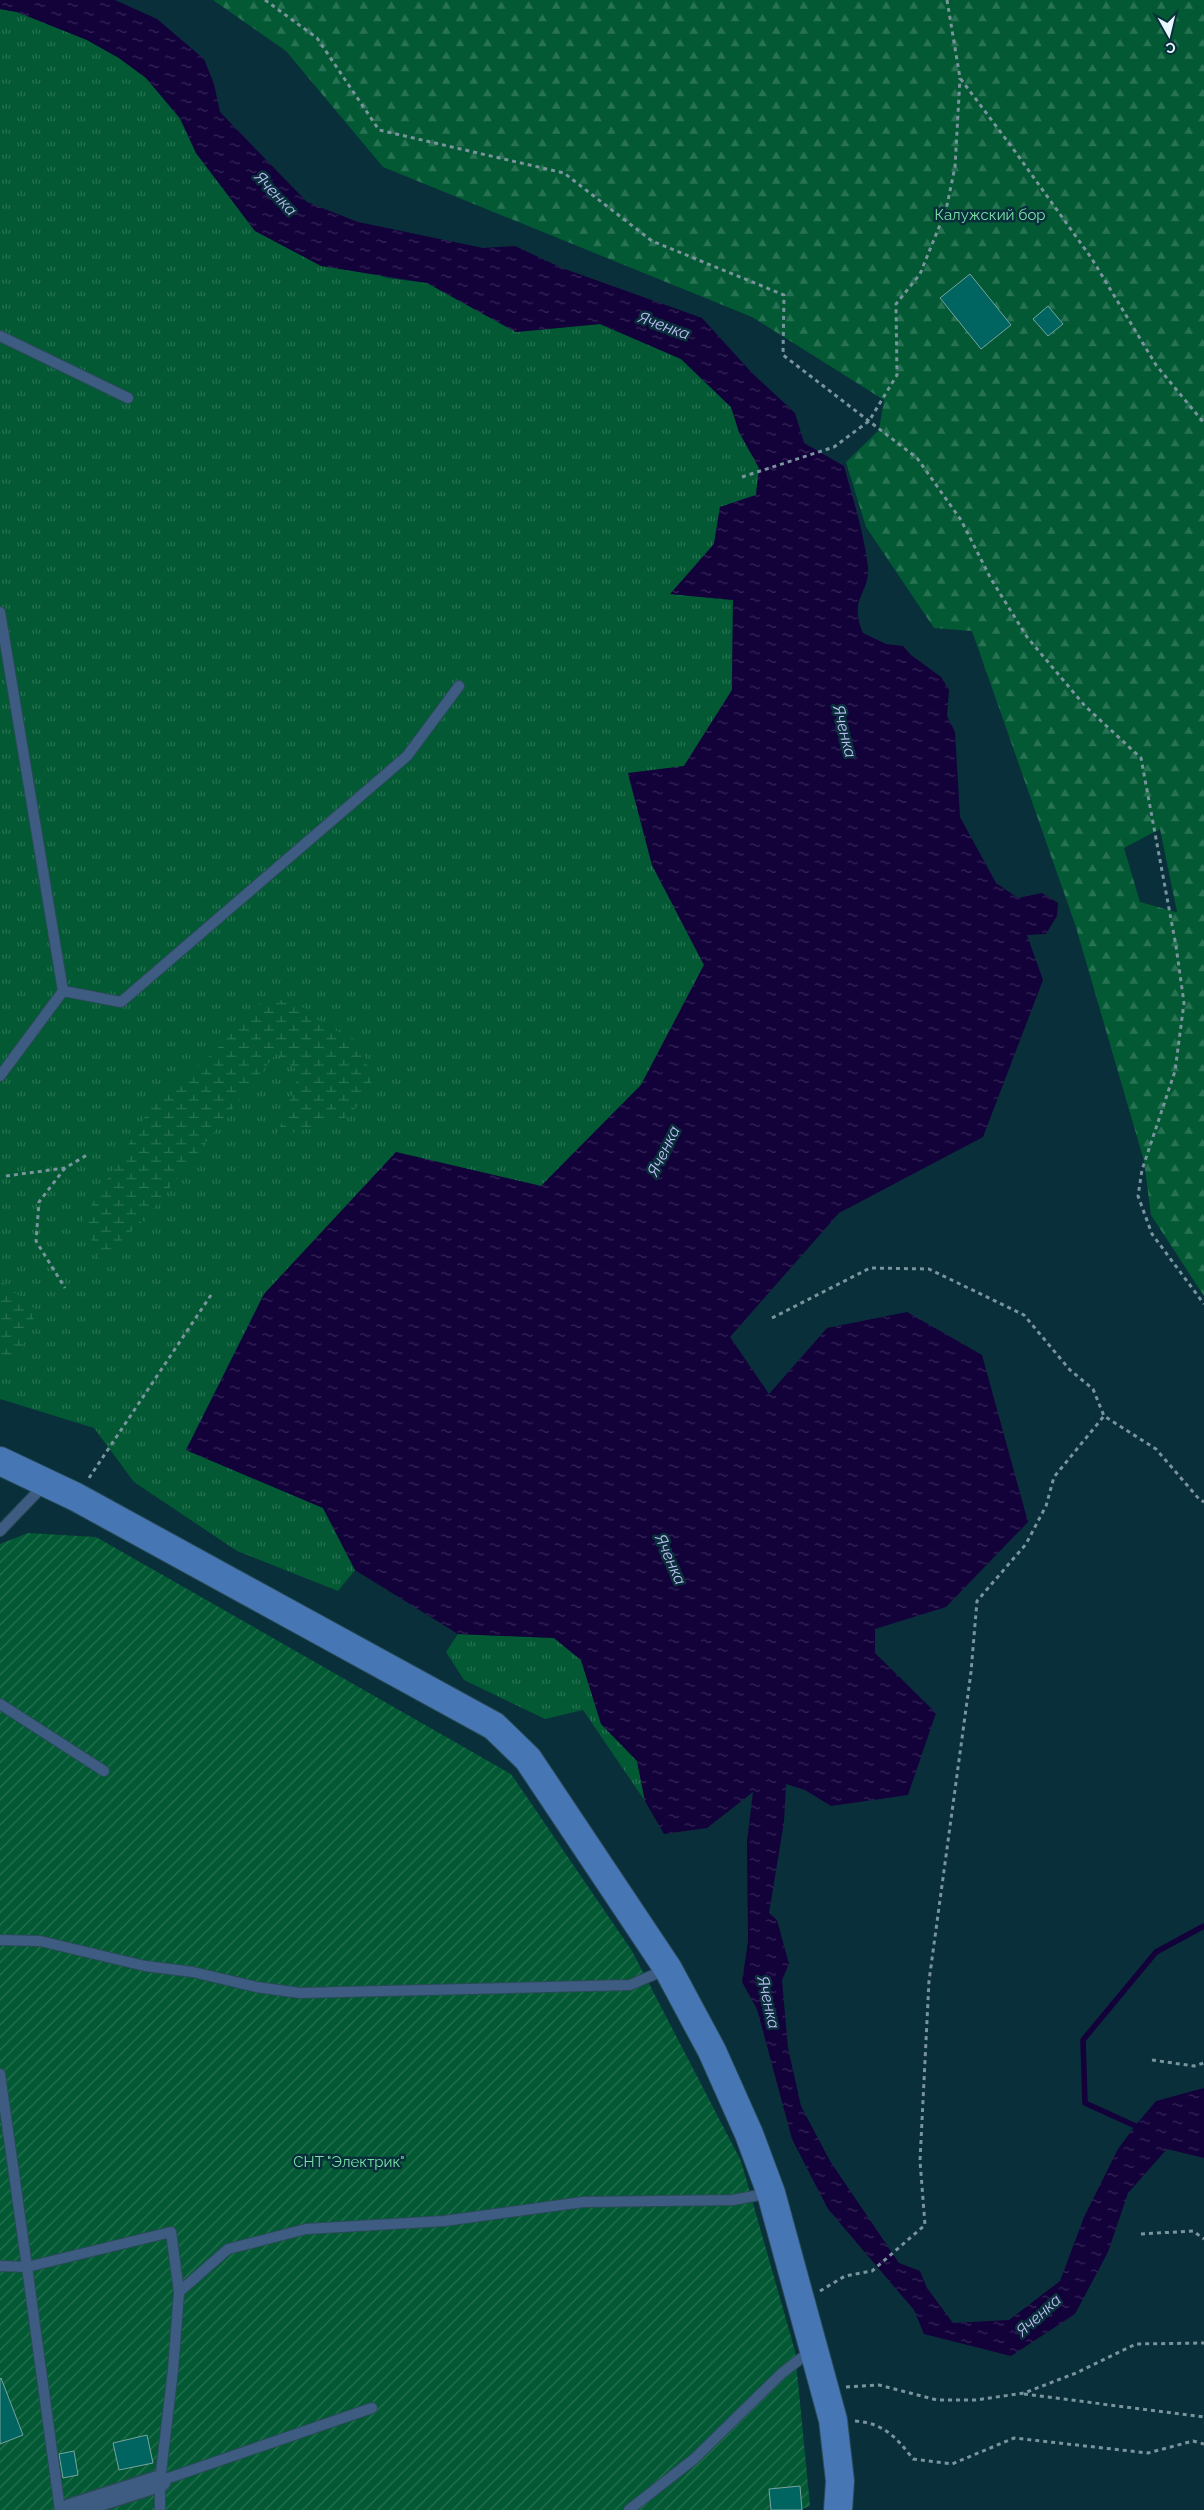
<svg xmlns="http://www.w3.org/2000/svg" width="1204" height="2510" font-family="Raleway,sans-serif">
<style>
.grass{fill:url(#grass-tufts)}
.forest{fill:url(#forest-firs);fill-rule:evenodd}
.wetland{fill:url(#wetland-marsh)}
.garden{fill:url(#garden-furrows)}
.water{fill:url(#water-ripples)}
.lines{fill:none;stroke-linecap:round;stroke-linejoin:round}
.stream{stroke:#130139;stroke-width:5.5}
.building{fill:#006460;stroke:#79a3a0}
.lane-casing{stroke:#284b56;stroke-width:12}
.street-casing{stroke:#284b56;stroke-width:24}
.secondary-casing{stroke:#284b56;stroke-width:30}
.path{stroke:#79949d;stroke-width:3;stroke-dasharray:4 4;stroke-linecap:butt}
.lane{stroke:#3e5c82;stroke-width:10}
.street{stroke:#3e5c82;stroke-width:21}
.secondary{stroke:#4676b3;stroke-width:28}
.labels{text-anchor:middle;stroke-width:5;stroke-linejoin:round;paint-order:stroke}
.park-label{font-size:15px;fill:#7ae1a5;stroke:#092f3b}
.water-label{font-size:16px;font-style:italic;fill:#c2bef6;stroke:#092f3b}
</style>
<defs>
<pattern id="grass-tufts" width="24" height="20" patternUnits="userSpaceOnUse" patternTransform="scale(1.25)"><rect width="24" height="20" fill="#025933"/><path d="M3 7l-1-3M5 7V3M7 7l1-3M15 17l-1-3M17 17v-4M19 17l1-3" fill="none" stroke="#277252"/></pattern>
<pattern id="forest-firs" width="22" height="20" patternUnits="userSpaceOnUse" patternTransform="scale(1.25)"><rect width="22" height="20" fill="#025933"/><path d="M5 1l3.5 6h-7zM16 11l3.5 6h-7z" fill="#277252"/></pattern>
<pattern id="wetland-marsh" width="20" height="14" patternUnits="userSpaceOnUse" patternTransform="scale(1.25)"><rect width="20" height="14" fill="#025933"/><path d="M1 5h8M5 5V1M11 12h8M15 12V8" fill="none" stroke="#277252"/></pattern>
<pattern id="garden-furrows" width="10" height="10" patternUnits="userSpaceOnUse" patternTransform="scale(1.25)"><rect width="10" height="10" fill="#025933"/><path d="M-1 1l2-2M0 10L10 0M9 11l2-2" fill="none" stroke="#277252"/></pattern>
<pattern id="water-ripples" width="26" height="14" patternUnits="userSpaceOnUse" patternTransform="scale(1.25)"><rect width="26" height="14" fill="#130139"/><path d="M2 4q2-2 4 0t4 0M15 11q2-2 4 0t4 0" fill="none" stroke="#352757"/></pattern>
</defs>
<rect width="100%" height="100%" fill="#092f3b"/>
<g class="grass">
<path d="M0,9L17,12L87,40L119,58L146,78L180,119L196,153L255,231L278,241L387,278L427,283L516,332L600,324L681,359L731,407L739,432L759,468L756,495L720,507L714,544L671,594L733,600L732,690L684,766L628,774L652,865L704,965L641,1085L541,1186L396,1153L186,1450L323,1508L355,1570L338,1591L237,1551L134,1482L94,1428L0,1399Z"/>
<path d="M458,1634L554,1638L581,1660L601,1723L637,1761L645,1801L583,1710L545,1719L464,1680L446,1652Z"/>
</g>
<path class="forest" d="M213,0H1204V1296L1151,1215L1144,1161L1075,924L972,631L934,628L866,527L846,462L879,430L884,400L752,317L383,167L286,51ZM1160,829L1177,912H1176L1140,902L1124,848Z"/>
<g class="wetland">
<path d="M266,997L299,1004L324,1025L362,1043L373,1090L347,1117L276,1138L300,1072L276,1054L145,1219L100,1260L83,1219L158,1096L212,1054Z"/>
<path d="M0,1277L3,1282L37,1311L19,1354L0,1366Z"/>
</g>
<path class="garden" d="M28,1533L96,1537L511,1774L632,1951L741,2161L795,2351L810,2506L800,2510H0V1544Z"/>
<path class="water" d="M0,0H115L157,19L204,59L214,84L220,112L307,202L358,222L483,248L515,246L562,268L702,318L753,374L795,413L804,443L844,466C853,499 864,533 868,567C870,594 848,598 863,633L886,644L903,646L911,655L941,677L949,690L947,716L955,732L960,817L996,883L1018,898L1042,893L1058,903L1057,916L1046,934L1027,935L1043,980L983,1137L839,1213L730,1337L769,1394L827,1328L907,1312L982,1355L1028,1522L946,1607L875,1629V1653L936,1713L908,1795L831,1806L805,1790L786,1784L784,1822L769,1913L777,1920L789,1964L782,1980L788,2048L801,2106L830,2161L899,2263L920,2271L927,2288L953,2323L1009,2320L1060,2281L1084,2217L1118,2149L1135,2126L1156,2101L1204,2088V2158L1167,2149L1128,2193L1108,2252L1075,2314L1011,2356L924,2334L914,2310L828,2209L813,2180L792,2139L757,2009L742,1982L748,1941L747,1841L753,1792L707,1828L664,1834L645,1801L637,1761L601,1724L581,1660L554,1638L458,1634L355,1570L323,1508L186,1450L264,1294L396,1152L541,1186L641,1085L704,965L652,865L628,773L684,766L732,690L733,600L670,594L714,544L720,507L756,495L759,468L739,432L731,407L681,359L600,324L516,332L427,283L321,266L255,231L196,153L180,118L146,78L119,58L87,40L17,12L0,9Z"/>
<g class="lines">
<path class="stream" d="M1140,2128L1085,2103L1083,2040L1156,1952L1204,1926"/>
</g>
<g class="building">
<path d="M970,274L1011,325L981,349L940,298Z"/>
<path d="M1048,306L1063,324L1048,336L1033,319Z"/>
<path d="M1,2378L23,2435L0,2444V2379Z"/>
<path d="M147,2435L153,2463L119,2470L113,2443Z"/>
<path d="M74,2451L78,2475L63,2478L59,2454Z"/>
<path d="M800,2486L802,2510H771L769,2489Z"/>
</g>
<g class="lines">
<defs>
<g id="lane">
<path d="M0,336L128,398"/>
<path d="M0,612L63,991"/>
<path d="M0,1076L63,991L121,1002L407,756L459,686"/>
<path d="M0,1531L46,1483"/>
<path d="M0,1704L104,1771"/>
<path d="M0,1940L40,1941L145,1966L193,1972L256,1987L300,1993L630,1985L667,1969"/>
<path d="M0,2074L27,2267L0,2266"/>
<path d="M160,2481L173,2370L179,2292L228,2249L306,2229L444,2221L583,2202L733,2200L770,2193"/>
<path d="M60,2510L27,2267L171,2232L179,2292"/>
<path d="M160,2510V2481L372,2408"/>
<path d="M629,2510L694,2459L782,2373L812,2350"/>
</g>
<path id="street" d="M69,2510L160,2481"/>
<path id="secondary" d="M0,1461L76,1497L494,1726L528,1759L668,1969L712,2051L749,2134L771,2193L833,2420L840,2481L838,2510"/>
</defs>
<use href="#lane" class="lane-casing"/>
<use href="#street" class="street-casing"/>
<use href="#secondary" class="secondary-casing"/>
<g class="path">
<path d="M265,0L317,38L379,130L564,173L652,241L784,295L783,355L917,458L961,520L991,579L1027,637L1085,706L1141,758L1176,946L1184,1003L1175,1071L1142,1170L1138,1196L1152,1234L1204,1304"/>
<path d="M947,0L960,78L1014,150L1092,259L1156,365L1204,423"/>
<path d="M742,477L834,447L869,421L897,375L896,304L920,274L946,210L955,167L960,78"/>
<path d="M65,1168L39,1202L36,1241L65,1288"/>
<path d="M6,1176L65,1168L87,1155"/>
<path d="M772,1318L870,1268L929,1269L1024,1315L1070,1370L1093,1389L1104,1416L1156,1449L1199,1499L1204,1502"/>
<path d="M89,1478L211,1295"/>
<path d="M1152,2060L1194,2066L1204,2063"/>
<path d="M1141,2234L1193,2231L1204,2239"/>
<path d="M820,2291L845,2276L872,2271L925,2225L920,2161L929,1981L971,1672L977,1601L1026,1544L1046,1506L1054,1477L1104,1416"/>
<path d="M846,2387L879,2385L937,2400H976L1024,2393L1076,2373L1136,2344L1204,2343"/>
<path d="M1024,2394L1204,2417"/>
<path d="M855,2421C884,2423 897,2438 913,2459L952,2464L1014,2438L1148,2453L1193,2441L1204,2444"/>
</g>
<use href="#lane" class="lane"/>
<use href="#street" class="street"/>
<use href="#secondary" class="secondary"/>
</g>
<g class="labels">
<g class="park-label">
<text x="990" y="220">Калужский бор</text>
<text x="349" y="2167">СНТ "Электрик"</text>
</g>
<g class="water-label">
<text transform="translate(276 193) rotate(47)" y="6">Яченка</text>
<text transform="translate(664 325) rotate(20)" y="6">Яченка</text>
<text transform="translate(845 731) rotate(76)" y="6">Яченка</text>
<text transform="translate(663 1151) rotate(-64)" y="6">Яченка</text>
<text transform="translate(671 1559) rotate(66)" y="6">Яченка</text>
<text transform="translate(769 2002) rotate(77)" y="6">Яченка</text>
<text transform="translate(1038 2315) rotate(-42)" y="6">Яченка</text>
</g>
</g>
<g transform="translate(1169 35) rotate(172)" stroke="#092f3b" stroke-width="4" paint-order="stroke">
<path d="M0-4L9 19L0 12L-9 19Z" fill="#e8f8fe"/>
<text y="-8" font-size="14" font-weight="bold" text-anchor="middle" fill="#e8f8fe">С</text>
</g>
</svg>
